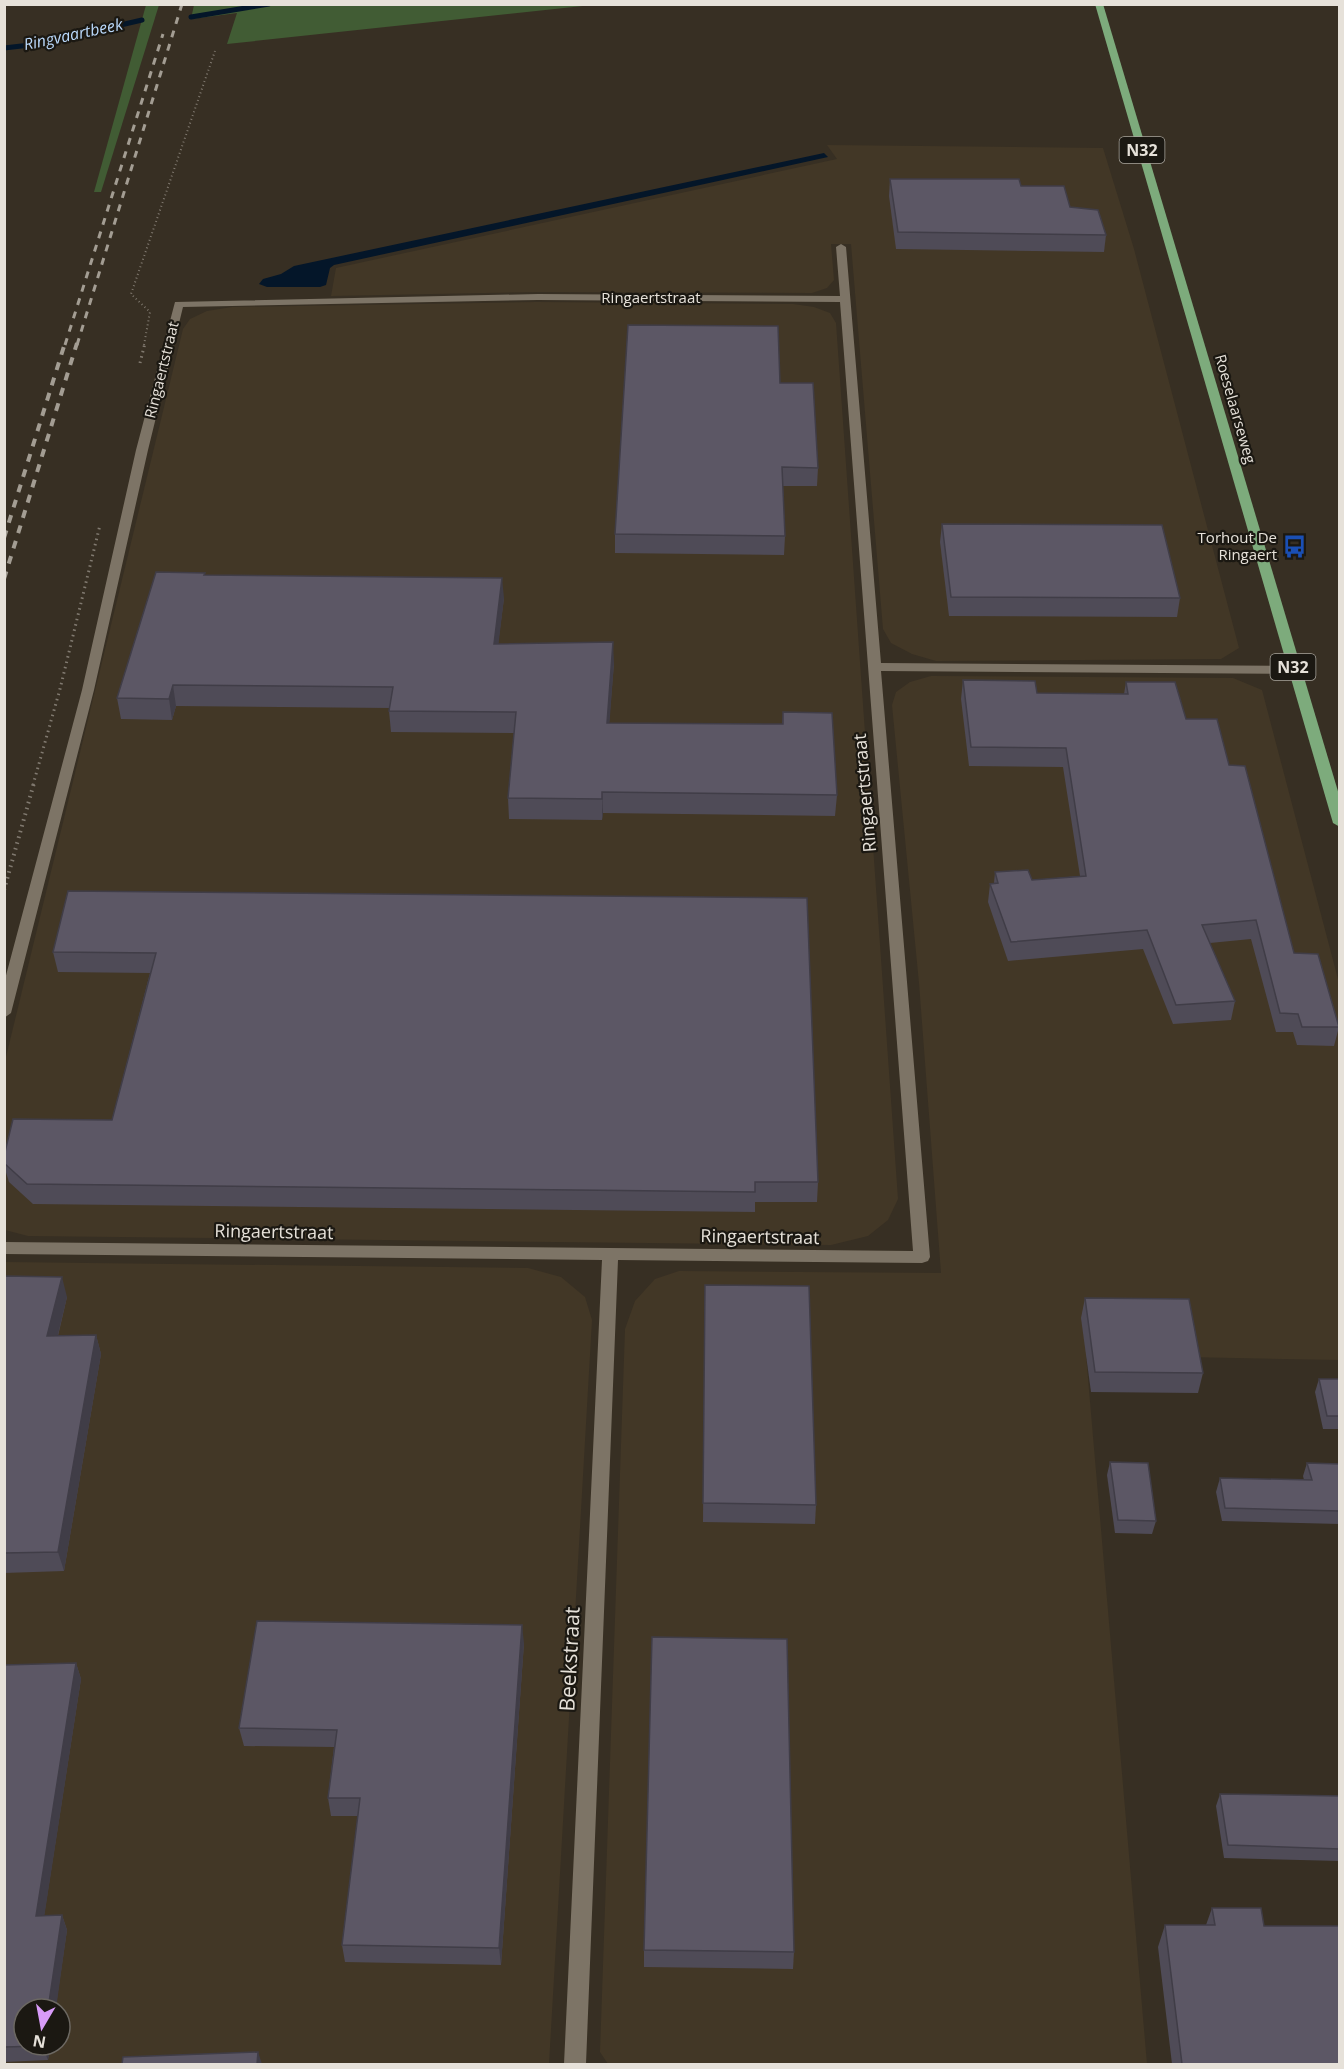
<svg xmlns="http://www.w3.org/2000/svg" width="1344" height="2069" font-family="'Open Sans',sans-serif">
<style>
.built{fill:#423726;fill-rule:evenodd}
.green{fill:#415c34}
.water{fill:#041629}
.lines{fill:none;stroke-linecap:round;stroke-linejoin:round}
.stream{stroke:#041629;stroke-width:5}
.path-far2{stroke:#817a70;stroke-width:2;stroke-dasharray:1 3;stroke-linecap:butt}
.path-far1{stroke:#817a70;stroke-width:3;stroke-dasharray:1.5 4;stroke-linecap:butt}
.path{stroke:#817a70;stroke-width:4;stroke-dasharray:1.5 4.5;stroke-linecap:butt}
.street{fill:#7d7466;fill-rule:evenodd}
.primary{fill:#7dab7c;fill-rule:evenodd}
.rail-far1{stroke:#a39d93;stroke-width:3;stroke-dasharray:7 7;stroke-linecap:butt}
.rail{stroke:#a39d93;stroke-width:4;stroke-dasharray:8 8;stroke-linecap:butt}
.wall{fill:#4f4b57}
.shaded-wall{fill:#403d47}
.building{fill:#5c5765;stroke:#403d47;stroke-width:1.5}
.labels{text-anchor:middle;stroke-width:4.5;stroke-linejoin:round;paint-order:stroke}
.far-street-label{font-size:15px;fill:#e6e1d9;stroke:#1b1812}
.far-poi-label{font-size:15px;fill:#e6e1d9;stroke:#1b1812;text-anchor:end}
.far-water-label{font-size:16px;font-style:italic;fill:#bad9fb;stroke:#1b1812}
.shield{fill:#1b1812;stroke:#a9a59d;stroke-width:1.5}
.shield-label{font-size:16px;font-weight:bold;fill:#e6e1d9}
.street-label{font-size:18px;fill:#e6e1d9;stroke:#1b1812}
.near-street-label{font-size:21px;fill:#e6e1d9;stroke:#1b1812}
</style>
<rect width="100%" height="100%" fill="#372f23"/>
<g class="built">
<path d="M827,145L1103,148L1134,249L1239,648L1221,659L936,661L912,654L891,643L883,629L851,244H831L834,280L827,288L812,293L539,292L331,296L336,268L837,159Z"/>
<path d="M536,302L793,304L814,307L830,313L836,323L898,1199L888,1220L868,1236L831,1245L28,1236L5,1230V1061L183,329L190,319L207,311L232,307Z"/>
<path d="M931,676L1233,678L1262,690L1339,983V1360L1086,1355L1147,2064H608L600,2052L625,1329L635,1301L655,1279L679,1271L941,1273L919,983L892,705L896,692L910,682Z"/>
<path d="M5,1262L528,1268L561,1277L585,1297L592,1320L549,2064H5ZM24,2009H60V2045H24Z"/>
</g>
<g class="green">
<path d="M146,5H159L101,192H94Z"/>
<path d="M194,5V4L592,5L227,44L237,13L191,19Z"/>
</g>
<path class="water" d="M824,153L828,157L334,265L330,268L326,285L320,287H267L259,284L263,279L281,274L294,266Z"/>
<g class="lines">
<g class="stream">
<path d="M191,17L269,4"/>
<path d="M4,48L39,44L142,20"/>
</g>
<path class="path-far2" d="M144,345L150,312L131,294L215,51"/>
<g class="path-far1">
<path d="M140,363L145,343"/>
<path d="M33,785L60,689L100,525"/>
</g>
<path class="path" d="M4,890L34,783"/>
<path class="street" d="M841,244L846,247L881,663L1294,666L1300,670L1294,674L881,671L930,1257L928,1261L922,1263L618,1260L586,2064H564L602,1260L4,1254V1242L913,1251L840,302L538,300L183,307L148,450L94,690L11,1013L4,1018V983L82,690L136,450L175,302L538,294L840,296L836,247Z"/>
<path class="primary" d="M1095,4H1103L1340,798V827L1333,823Z"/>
<g class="rail-far1">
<path d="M65,345L163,34"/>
<path d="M77,345L182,4"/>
</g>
<g class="rail">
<path d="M4,538L65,343"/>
<path d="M4,579L77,343"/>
</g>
</g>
<g class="wall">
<path d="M890,179L1021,186L1070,207L1106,235L1104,252L896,249L889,196Z"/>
<path d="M780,383L818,468L817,486H783L785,536L784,555L615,553V534Z"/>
<path d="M942,524L1180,598L1177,617L949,616L940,542Z"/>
<path d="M205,575L504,598L498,644L614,663L609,723L782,724L783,712L837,795L835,816L603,813L602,820L509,819L508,798L514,733L391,732L389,711L390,708L176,706L172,720L121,719L117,698Z"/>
<path d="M963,680L1037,693L1124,694L1126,682L1186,719L1229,765L1294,953L1339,1027L1334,1046L1297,1045L1293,1032H1276L1251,939L1210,943L1235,1001L1231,1020L1173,1024L1143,949L1008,961L988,902L990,884L994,883L995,872L1032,880L1080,876L1063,767L969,766L961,699Z"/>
<path d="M68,891L818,1182L817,1202H755V1212L33,1204L9,1182L4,1166V1156L112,1120L150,973L58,972L53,952Z"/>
<path d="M4,1276L67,1297L58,1336L96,1335L101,1354L64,1571L4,1573Z"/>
<path d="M705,1285L816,1505L815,1524L703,1522Z"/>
<path d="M1085,1298L1203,1373L1198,1393L1091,1392L1081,1318Z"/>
<path d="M1319,1379H1340V1429H1323L1315,1392Z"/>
<path d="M1110,1462L1156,1521L1152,1534L1115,1533L1107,1475Z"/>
<path d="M1307,1463L1340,1464V1524L1222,1521L1216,1492L1220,1478L1304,1480L1303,1476Z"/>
<path d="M524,1643L501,1965L345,1962L342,1945L358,1816H331L328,1798L334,1747L244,1746L239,1728Z"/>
<path d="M76,1663L81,1679L44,1916L62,1915L67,1930L48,2060L4,2062V1665Z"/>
<path d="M1220,1794L1340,1796V1861L1224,1858L1216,1806Z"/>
<path d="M1212,1908L1264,1926L1340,2064H1172L1158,1947L1165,1925H1206Z"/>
<path d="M644,1950L794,1952L793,1969L644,1967Z"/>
</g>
<g class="shaded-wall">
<path d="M502,578L504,598L496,665L494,644Z"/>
<path d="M613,642L614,663L608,743L607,723Z"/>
<path d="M173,685L176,706L172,720L169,699Z"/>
<path d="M602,792L603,813L602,820Z"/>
<path d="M62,1277L67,1297L53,1355L47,1336Z"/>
<path d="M96,1335L101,1354L64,1571L58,1552Z"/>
<path d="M522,1625L524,1643L501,1965L499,1948Z"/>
<path d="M76,1663L81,1679L42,1931L36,1916Z"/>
<path d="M62,1915L67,1930L56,2009H48Z"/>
<path d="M42,2045H51L48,2060L42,2046Z"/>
<path d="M258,2052L262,2064H257Z"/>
</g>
<g class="building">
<path d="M890,179H1019L1021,186H1064L1070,207L1098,210L1106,235L898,232Z"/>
<path d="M628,325L778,326L780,383H813L818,468L782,467L785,536L615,534Z"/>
<path d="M942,524L1162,525L1180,598L951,597Z"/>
<path d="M156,572L205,573L204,575L502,578L494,644L613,642L607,723L783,724V712L832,713L837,795L602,792V799L508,798L516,712L389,711L393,687L173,685L169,699L117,698Z"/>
<path d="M963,680L1035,681L1037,693L1128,694L1126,682H1175L1186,719H1217L1229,765L1245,766L1294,953L1318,954L1339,1027H1302L1298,1014L1280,1013L1256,920L1202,925L1235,1001L1176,1005L1147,930L1011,942L990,884L998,883L995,872L1028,870L1032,880L1086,876L1066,748L971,747Z"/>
<path d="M68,891L807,898L818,1182H755V1192L27,1184L4,1163V1156L13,1119L112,1120L156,953L53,952Z"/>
<path d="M4,1276L62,1277L47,1336L96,1335L58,1552L4,1553Z"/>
<path d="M705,1285L809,1286L816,1505L703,1503Z"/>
<path d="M1085,1298L1189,1299L1203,1373L1095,1372Z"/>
<path d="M1319,1379H1340V1416H1327Z"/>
<path d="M1110,1462L1148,1463L1156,1521L1118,1520Z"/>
<path d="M1307,1463L1340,1464V1511L1225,1508L1220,1478L1312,1480Z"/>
<path d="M257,1621L522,1625L499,1948L342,1945L360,1798H328L337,1730L239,1728Z"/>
<path d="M652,1637L787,1639L794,1952L644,1950Z"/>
<path d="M76,1663L36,1916L62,1915L48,2009H24V2045H42V2046L4,2047V1665Z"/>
<path d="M1220,1794L1340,1796V1849L1228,1845Z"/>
<path d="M1212,1908H1261L1264,1926H1340V2064H1182L1165,1925H1215Z"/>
<path d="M258,2052L257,2064H122L123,2057Z"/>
</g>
<defs>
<symbol id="bus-bare" viewBox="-9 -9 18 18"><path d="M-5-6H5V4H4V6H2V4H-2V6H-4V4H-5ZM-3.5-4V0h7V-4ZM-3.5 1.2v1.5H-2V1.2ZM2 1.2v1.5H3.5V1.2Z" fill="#1a4fb4" stroke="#1b1812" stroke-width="2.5" paint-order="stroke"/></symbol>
</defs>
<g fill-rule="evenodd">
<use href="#bus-bare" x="1278" y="530" width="33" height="33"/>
</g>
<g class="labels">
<g class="far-street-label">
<text x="651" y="303">Ringaertstraat</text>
<text transform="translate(162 370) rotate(-76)" y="5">Ringaertstraat</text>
<text transform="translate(1235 409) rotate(74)" y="5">Roeselaarseweg</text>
</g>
<g class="far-poi-label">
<text x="1277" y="543">Torhout De<tspan x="1277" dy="17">Ringaert</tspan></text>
</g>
<g class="far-water-label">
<text transform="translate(73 34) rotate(-12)" y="6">Ringvaartbeek</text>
</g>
<g class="shield">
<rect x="1119.5" y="137" width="45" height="26" rx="4.5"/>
<rect x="1270.5" y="654" width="45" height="26" rx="4.5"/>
</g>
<g class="shield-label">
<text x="1142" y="156">N32</text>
<text x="1293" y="673">N32</text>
</g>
<g class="street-label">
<text transform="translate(865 793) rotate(-95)" y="6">Ringaertstraat</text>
<text transform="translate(274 1232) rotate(1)" y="6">Ringaertstraat</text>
<text transform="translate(760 1237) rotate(1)" y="6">Ringaertstraat</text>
</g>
<g class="near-street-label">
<text transform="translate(570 1659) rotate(-87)" y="7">Beekstraat</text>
</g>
</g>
<rect width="1344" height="2069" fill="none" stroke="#e6e1d9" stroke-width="12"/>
<g transform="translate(42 2027) rotate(190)"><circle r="28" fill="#1b1812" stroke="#6c6862" stroke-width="1.5"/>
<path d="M0-4.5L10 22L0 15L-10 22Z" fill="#d89bf8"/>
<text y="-9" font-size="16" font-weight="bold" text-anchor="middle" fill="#e6e1d9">N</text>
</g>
</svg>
